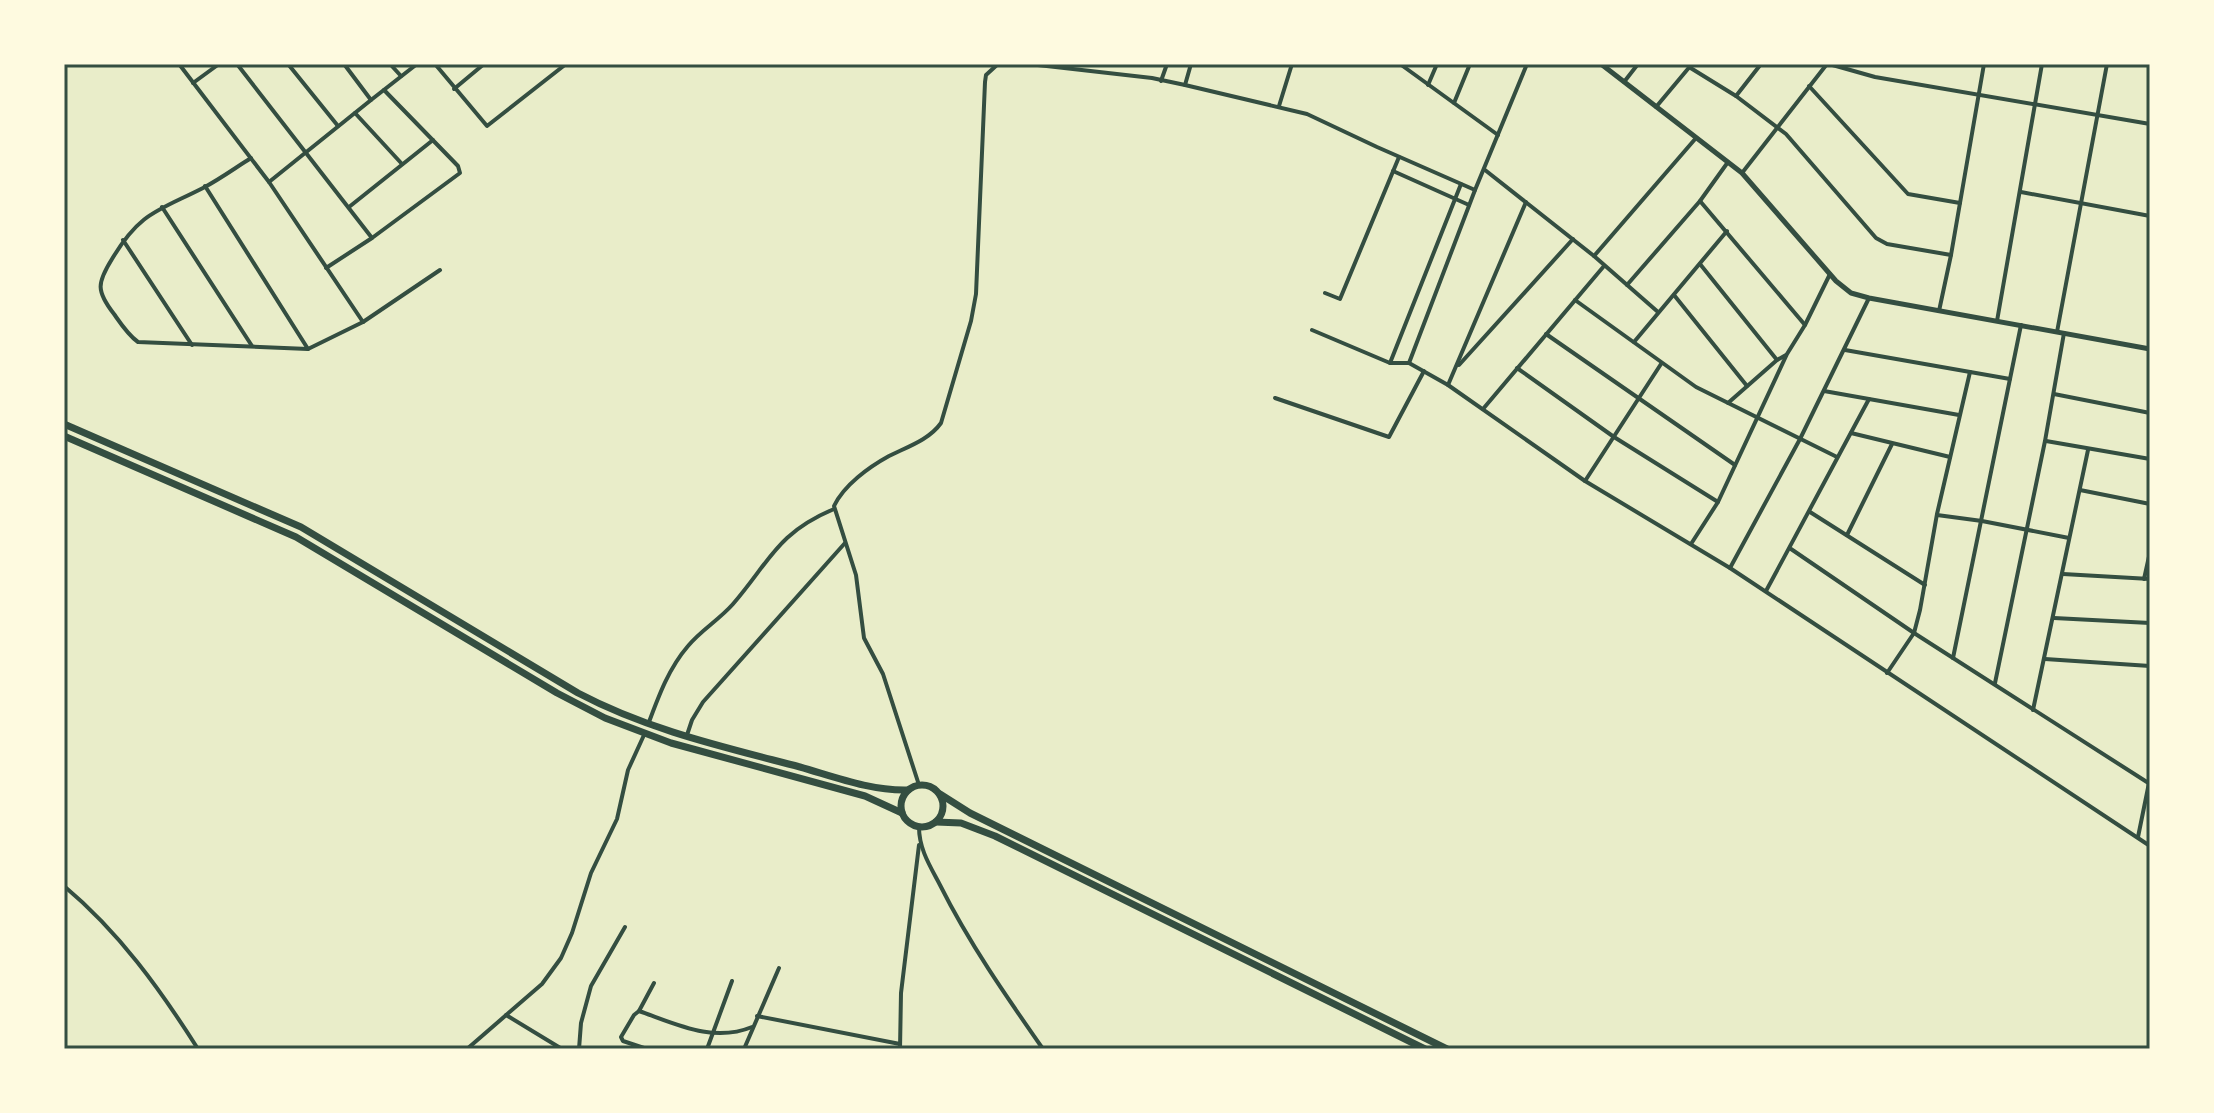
<svg xmlns="http://www.w3.org/2000/svg" width="2214" height="1113" font-family="'Nunito Sans',sans-serif">
<style>
.lines{fill:none;stroke-linecap:round;stroke-linejoin:round}
.minor{stroke:#344e41;stroke-width:4}
.tertiary{stroke:#344e41;stroke-width:5}
.trunk{stroke:#344e41;stroke-width:7}
.neatline{fill:none;stroke:#344e41;stroke-width:3}
</style>
<rect width="100%" height="100%" fill="#e9edc9"/>
<g class="lines">
<g class="minor">
<path d="M179,64L269,182L363,322"/>
<path d="M237,64L372,238"/>
<path d="M288,64L338,126"/>
<path d="M390,64L401,76"/>
<path d="M435,64L487,126L566,64"/>
<path d="M1029,64L1152,78L1185,85"/>
<path d="M1191,64L1185,85L1307,114L1377,147L1475,190"/>
<path d="M1400,64L1498,135"/>
<path d="M1829,64L1875,77L2150,124"/>
<path d="M1689,67L1736,96L1786,134L1876,238L1887,244L1951,255"/>
<path d="M1161,81L1167,64"/>
<path d="M1624,82L1638,64"/>
<path d="M193,83L219,64"/>
<path d="M1428,85L1437,64"/>
<path d="M1809,86L1908,194L1960,203"/>
<path d="M454,89L484,64"/>
<path d="M1736,96L1761,64"/>
<path d="M371,100L417,64"/>
<path d="M1454,103L1470,64"/>
<path d="M1279,106L1292,64"/>
<path d="M1656,107L1692,64"/>
<path d="M355,113L402,164"/>
<path d="M251,158C235,168 220,179 203,188C158,211 140,212 112,259C97,283 96,291 114,314C121,324 128,335 138,342L308,349L363,322L440,270"/>
<path d="M1485,170L1594,256L1658,312"/>
<path d="M1393,171L1469,205"/>
<path d="M1742,173L1827,64"/>
<path d="M269,182L371,100L344,64"/>
<path d="M205,186L308,349"/>
<path d="M2021,192L2150,216"/>
<path d="M1700,201L1805,325"/>
<path d="M162,207L252,346"/>
<path d="M349,207L433,140"/>
<path d="M123,240L192,345"/>
<path d="M1594,256L1696,138"/>
<path d="M1700,264L1777,360L1786,355"/>
<path d="M326,268L372,238L460,173L458,166L384,90"/>
<path d="M1627,285L1700,201L1728,162"/>
<path d="M1325,293L1340,299L1399,157"/>
<path d="M1674,295L1747,386"/>
<path d="M1575,300L1696,387L1837,457"/>
<path d="M1939,311L1951,255L1984,64"/>
<path d="M1997,321L2042,64"/>
<path d="M1312,330L1390,363H1409L1448,385L1585,481L1730,568L2150,846"/>
<path d="M2057,332L2107,64"/>
<path d="M1546,334L1735,465"/>
<path d="M1634,342L1727,231"/>
<path d="M1845,350L2010,379"/>
<path d="M1390,363L1461,184"/>
<path d="M1409,363L1475,190L1527,64"/>
<path d="M1459,365L1573,239"/>
<path d="M1517,368L1614,437L1718,502"/>
<path d="M1448,385L1526,202"/>
<path d="M1824,391L1959,415"/>
<path d="M2054,394L2150,413"/>
<path d="M1275,398L1389,437L1424,371"/>
<path d="M1728,403L1777,360"/>
<path d="M1483,409L1604,266"/>
<path d="M1851,433L1950,457"/>
<path d="M2046,441L2150,459"/>
<path d="M1585,481L1661,364"/>
<path d="M2080,490L2150,504"/>
<path d="M1810,512L1925,585"/>
<path d="M1937,515L1982,521L2069,538"/>
<path d="M1847,535L1892,444"/>
<path d="M1691,544L1718,502L1787,354L1805,325L1830,274"/>
<path d="M1791,549L1914,633L2150,784"/>
<path d="M1730,568L1800,439L1869,298"/>
<path d="M2063,574L2150,579"/>
<path d="M2144,579L2150,552"/>
<path d="M1766,591L1869,399"/>
<path d="M2054,618L2150,623"/>
<path d="M1953,658L2021,325"/>
<path d="M2045,659L2150,666"/>
<path d="M1887,673L1914,633L1920,610L1937,514L1970,372"/>
<path d="M1995,683L2045,441L2064,333"/>
<path d="M2033,710L2088,450"/>
<path d="M649,722C659,695 669,668 688,646C701,630 719,620 733,604C770,561 777,533 834,509"/>
<path d="M687,735L692,720L703,702L845,543"/>
<path d="M919,785L883,674L864,638L856,575L834,506C844,485 869,467 889,456C907,447 929,440 941,423L971,321L976,294L985,82L986,75L998,64"/>
<path d="M919,827C919,849 930,866 940,885C969,943 1006,996 1043,1049"/>
<path d="M2138,837L2149,783"/>
<path d="M64,886C119,932 160,989 198,1049"/>
<path d="M654,983L639,1011C676,1024 713,1043 752,1027"/>
<path d="M639,1011L634,1015L621,1037L623,1041L647,1049"/>
<path d="M506,1015L562,1049"/>
<path d="M757,1016L900,1044"/>
<path d="M467,1049L542,984L561,958L572,933L591,873L617,819L628,770L644,735"/>
<path d="M579,1049L581,1023L591,986L625,927"/>
<path d="M707,1049L732,981"/>
<path d="M744,1049L779,968"/>
<path d="M900,1049L901,993L919,845"/>
</g>
<path class="tertiary" d="M1601,64L1742,173L1836,281L1851,293L1869,298L2150,349"/>
<g class="trunk">
<path d="M64,424L301,527L578,693C648,730 724,747 800,767C835,777 871,791 908,790"/>
<path d="M64,436L296,537L557,693L605,718L671,743L865,796L902,813"/>
<circle cx="922" cy="806" r="21"/>
<path d="M940,794L970,813L1447,1049"/>
<path d="M936,822L961,823L995,836L1425,1049"/>
</g>
</g>
<rect width="2214" height="1113" fill="none" stroke="#fefae0" stroke-width="132"/>
<rect x="66" y="66" width="2082" height="981" class="neatline"/>
</svg>
